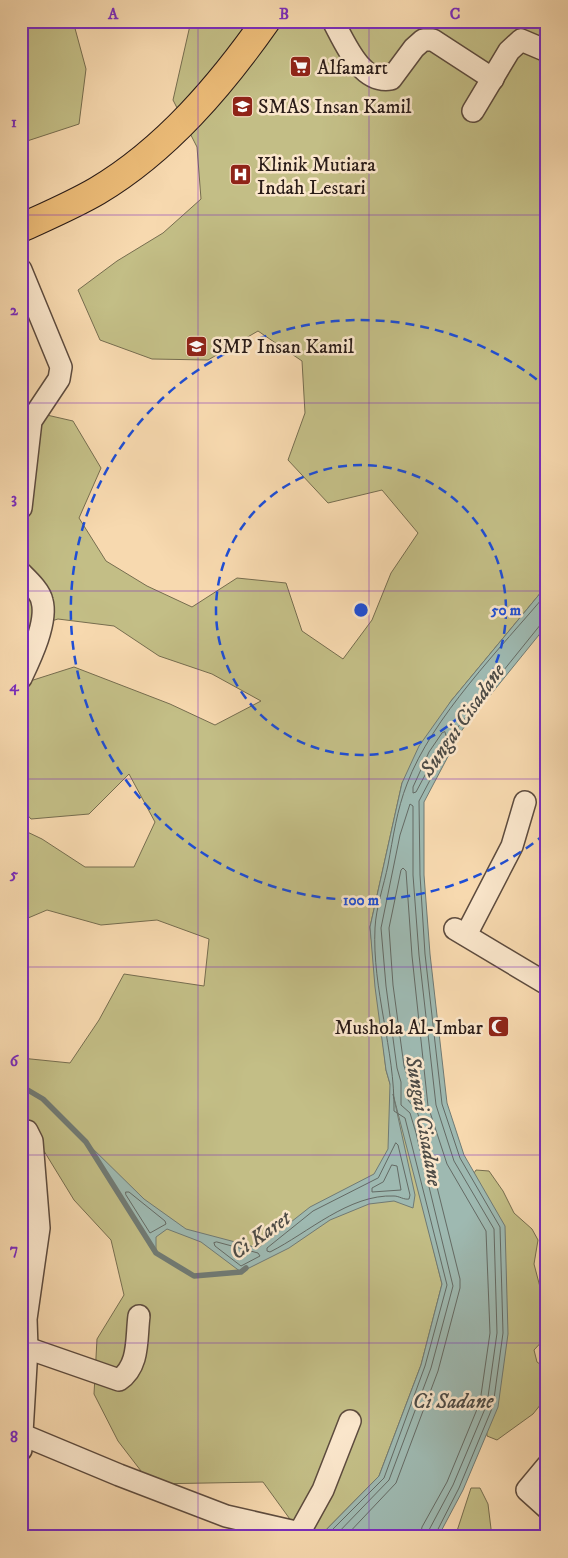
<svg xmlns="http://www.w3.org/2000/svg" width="568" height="1558" font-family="'IM FELL DW Pica',serif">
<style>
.green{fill:#c3be86;stroke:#766d4f}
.water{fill:#9eb9b1;stroke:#707a74}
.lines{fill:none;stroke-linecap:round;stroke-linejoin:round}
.shore{stroke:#646a64;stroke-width:1}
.stream{stroke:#707a74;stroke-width:5.5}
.minor-casing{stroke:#5d4b3e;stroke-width:24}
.primary-casing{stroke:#2a1c18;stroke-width:30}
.minor{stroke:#fae6cb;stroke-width:21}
.primary{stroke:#ecbc78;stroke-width:28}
.grid{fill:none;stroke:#7b2cbf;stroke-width:1;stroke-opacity:0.55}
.ring{fill:none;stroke:#1d4ed8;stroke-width:2.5;stroke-dasharray:9 6}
.labels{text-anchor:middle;stroke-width:5;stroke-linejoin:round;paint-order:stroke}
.poi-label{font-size:20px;fill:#2a1c18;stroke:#fae6cb;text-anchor:start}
.water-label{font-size:21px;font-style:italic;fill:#4d4b46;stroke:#fae6cb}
.centre{fill:#1d4ed8;stroke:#fae6cb;stroke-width:2.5}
.ring-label{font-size:15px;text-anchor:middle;font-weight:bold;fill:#1d4ed8;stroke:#fae6cb;stroke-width:5;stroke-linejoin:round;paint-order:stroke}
.neatline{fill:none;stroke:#7b2cbf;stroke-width:2}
.grid-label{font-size:16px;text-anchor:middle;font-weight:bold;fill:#7b2cbf}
</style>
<rect width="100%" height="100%" fill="#f7d9af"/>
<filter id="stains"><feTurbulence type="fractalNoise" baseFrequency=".004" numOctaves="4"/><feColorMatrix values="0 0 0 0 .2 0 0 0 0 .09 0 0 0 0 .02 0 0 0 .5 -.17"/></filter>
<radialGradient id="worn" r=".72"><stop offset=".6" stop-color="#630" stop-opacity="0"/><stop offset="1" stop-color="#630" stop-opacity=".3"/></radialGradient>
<g class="green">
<path d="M21,21H73L86,69L79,124L21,143Z"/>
<path d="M191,21H547V585L451,701L402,783L370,927L386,1070L407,1142L442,1284L421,1365L379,1476L319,1537H297L300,1533L263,1482L151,1484L118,1441L94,1394L97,1339L124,1295L111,1240L74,1200L44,1151L21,1136V1058L70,1063L99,1020L124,974L204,986L209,939L157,920L101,925L47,910L21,921V829L42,839L85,867H134L155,822L129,774L89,814L31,819L21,808V694L27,682L74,667L170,704L215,725L261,701L212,674L159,656L114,626L58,619L21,630V412L25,410L73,421L101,468L79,518L106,561L147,586L192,607L237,578L286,583L302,631L343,659L372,620L391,573L418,533L382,490L328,503L288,460L305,413L302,361L258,331L208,360L152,359L100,340L78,290L117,261L163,233L201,199L197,147L173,100Z"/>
<path d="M476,1170L489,1171L503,1191L514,1213L532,1229L538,1240L534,1264L540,1287L547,1298V1336L534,1350L537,1362L547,1369L541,1404L533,1414L497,1440L487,1436L469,1181Z"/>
<path d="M471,1488H480L488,1504L492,1537H458L457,1531Z"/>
</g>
<path class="water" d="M547,585V625L462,730L424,802V875L430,954L447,1103L464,1155L505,1226L508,1334L498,1407L463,1490L438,1537H319L379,1476L421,1365L442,1284L393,1094L415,1195L413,1208L394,1201L369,1204L330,1220L289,1248L241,1272L201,1242L167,1229L156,1237V1253L86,1142L144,1199L186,1229L258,1248L310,1207L374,1174L388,1149L390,1084L386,1070L375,987L370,927L402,783L419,746L451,701Z"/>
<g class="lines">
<g class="shore">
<path d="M445,732L446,736L416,792L413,793V787L429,752L442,733Z"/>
<path d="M396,1143L398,1145L410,1195L409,1199C404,1200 399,1196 394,1196C349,1194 308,1233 270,1252L267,1251V1248L313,1211L378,1178Z"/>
<path d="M392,1165L397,1166L401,1190L372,1192V1188L383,1182Z"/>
<path d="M126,1192H129L165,1221L166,1224L150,1233L126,1195Z"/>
<path d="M217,1242L258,1253L260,1256L241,1266L215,1246L214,1243Z"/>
<path d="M325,1537L384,1478L425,1366L447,1285L405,1118L394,1111C395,1050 372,989 375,928C376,907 384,885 388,865C393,838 397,809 407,784C432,717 501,648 547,593"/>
<path d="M334,1537L389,1480L431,1368L453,1286L416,1133L410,1113L401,1105V1082L397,1068L386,986L381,928L400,835L410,804L413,806V875L419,955L436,1105L454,1161L494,1229L497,1333L487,1404L453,1485L429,1530L428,1537"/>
<path d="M345,1537L396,1483L438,1371L460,1288V1279L423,1131L417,1111L408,1100L409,1081L404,1066L393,985L389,928L401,870L403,868L406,871L412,956L428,1106L447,1164L486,1231L490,1333L480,1402L447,1482L422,1527L420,1537"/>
<path d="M434,1537L459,1488L493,1406L503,1333L500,1227L460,1158L442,1104L425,954L420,875L419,801L458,727L541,624L547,622"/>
</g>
<path class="stream" d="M21,1086L43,1099L86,1142L156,1253L194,1276L241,1272L246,1268"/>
<defs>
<g id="minor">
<path d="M333,21C345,43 361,84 391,79L414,48L423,40H433L493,79"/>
<path d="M473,111L509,51L521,40L547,51"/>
<path d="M21,270L61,367L59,379L31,421L21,508"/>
<path d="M21,573C28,580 40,591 42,601C48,622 30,659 21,678"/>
<path d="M455,929L547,984"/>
<path d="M466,935L512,846L525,802"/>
<path d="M21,1130L27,1131L32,1141L39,1228L26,1319L27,1348L21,1450"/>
<path d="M27,1348L119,1380C140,1366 136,1338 139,1316"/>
<path d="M23,1435L119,1475L226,1516L300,1533"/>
<path d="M547,1466L527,1490L547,1508"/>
<path d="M297,1537L323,1490L350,1421"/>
</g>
<path id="primary" d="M21,228C47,216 73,205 97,191C166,150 221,85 266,21"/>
</defs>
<use href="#minor" class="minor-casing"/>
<use href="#primary" class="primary-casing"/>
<use href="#minor" class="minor"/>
<use href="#primary" class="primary"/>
</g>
<path class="grid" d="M198,21V1537M369,21V1537M21,215H547M21,403H547M21,591H547M21,779H547M21,967H547M21,1155H547M21,1343H547"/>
<g class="ring">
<circle cx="361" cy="610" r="145"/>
<path d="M545 834A290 290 0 1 1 545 386"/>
</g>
<defs>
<symbol id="supermarket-square" viewBox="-11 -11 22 22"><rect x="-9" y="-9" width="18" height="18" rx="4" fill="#8f2418" stroke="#fae6cb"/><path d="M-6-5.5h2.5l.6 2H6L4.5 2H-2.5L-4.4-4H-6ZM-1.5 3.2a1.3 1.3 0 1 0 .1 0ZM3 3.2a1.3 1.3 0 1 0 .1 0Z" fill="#fff"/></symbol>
<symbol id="school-square" viewBox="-11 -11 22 22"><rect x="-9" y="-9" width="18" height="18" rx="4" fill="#8f2418" stroke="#fae6cb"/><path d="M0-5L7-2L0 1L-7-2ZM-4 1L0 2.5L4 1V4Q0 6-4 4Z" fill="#fff"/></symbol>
<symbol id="hospital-square" viewBox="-11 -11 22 22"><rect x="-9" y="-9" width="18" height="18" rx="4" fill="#8f2418" stroke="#fae6cb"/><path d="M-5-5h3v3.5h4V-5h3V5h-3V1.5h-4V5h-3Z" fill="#fff"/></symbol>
<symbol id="mosque-square" viewBox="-11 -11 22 22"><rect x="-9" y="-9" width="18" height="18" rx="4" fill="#8f2418" stroke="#fae6cb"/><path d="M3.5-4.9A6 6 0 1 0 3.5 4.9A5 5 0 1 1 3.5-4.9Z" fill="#fff"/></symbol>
</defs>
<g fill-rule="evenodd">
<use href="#supermarket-square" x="288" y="54" width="25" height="25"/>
<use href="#school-square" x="230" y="94" width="25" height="25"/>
<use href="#hospital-square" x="228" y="162" width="25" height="25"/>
<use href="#school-square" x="184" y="334" width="25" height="25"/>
<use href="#mosque-square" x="486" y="1014" width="25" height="25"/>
</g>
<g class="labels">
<g class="poi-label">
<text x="317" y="74">Alfamart</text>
<text x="258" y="113">SMAS Insan Kamil</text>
<text x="257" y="171">Klinik Mutiara<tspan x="257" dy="23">Indah Lestari</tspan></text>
<text x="212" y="353">SMP Insan Kamil</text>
<text x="483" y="1034" text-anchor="end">Mushola Al-Imbar</text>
</g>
<g class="water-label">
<text transform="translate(462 720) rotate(-55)" y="7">Sungai Cisadane</text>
<text transform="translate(424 1121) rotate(80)" y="7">Sungai Cisadane</text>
<text transform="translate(260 1235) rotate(-35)" y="7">Ci Karet</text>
<text x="453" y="1408">Ci Sadane</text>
</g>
</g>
<circle cx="361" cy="610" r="8" class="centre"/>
<g class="ring-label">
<text x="506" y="615">50 m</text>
<text x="361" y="905">100 m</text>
</g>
<rect width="568" height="1558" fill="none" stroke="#f7d9af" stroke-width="55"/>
<rect x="28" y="28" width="512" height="1502" class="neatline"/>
<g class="grid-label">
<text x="113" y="19">A</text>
<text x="284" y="19">B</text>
<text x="455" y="19">C</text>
<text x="14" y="127">1</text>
<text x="14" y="315">2</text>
<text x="14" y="503">3</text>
<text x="14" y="691">4</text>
<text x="14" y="879">5</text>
<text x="14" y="1066">6</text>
<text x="14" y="1254">7</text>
<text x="14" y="1442">8</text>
</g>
<rect width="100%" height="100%" filter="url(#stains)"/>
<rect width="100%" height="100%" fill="url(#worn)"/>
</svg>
